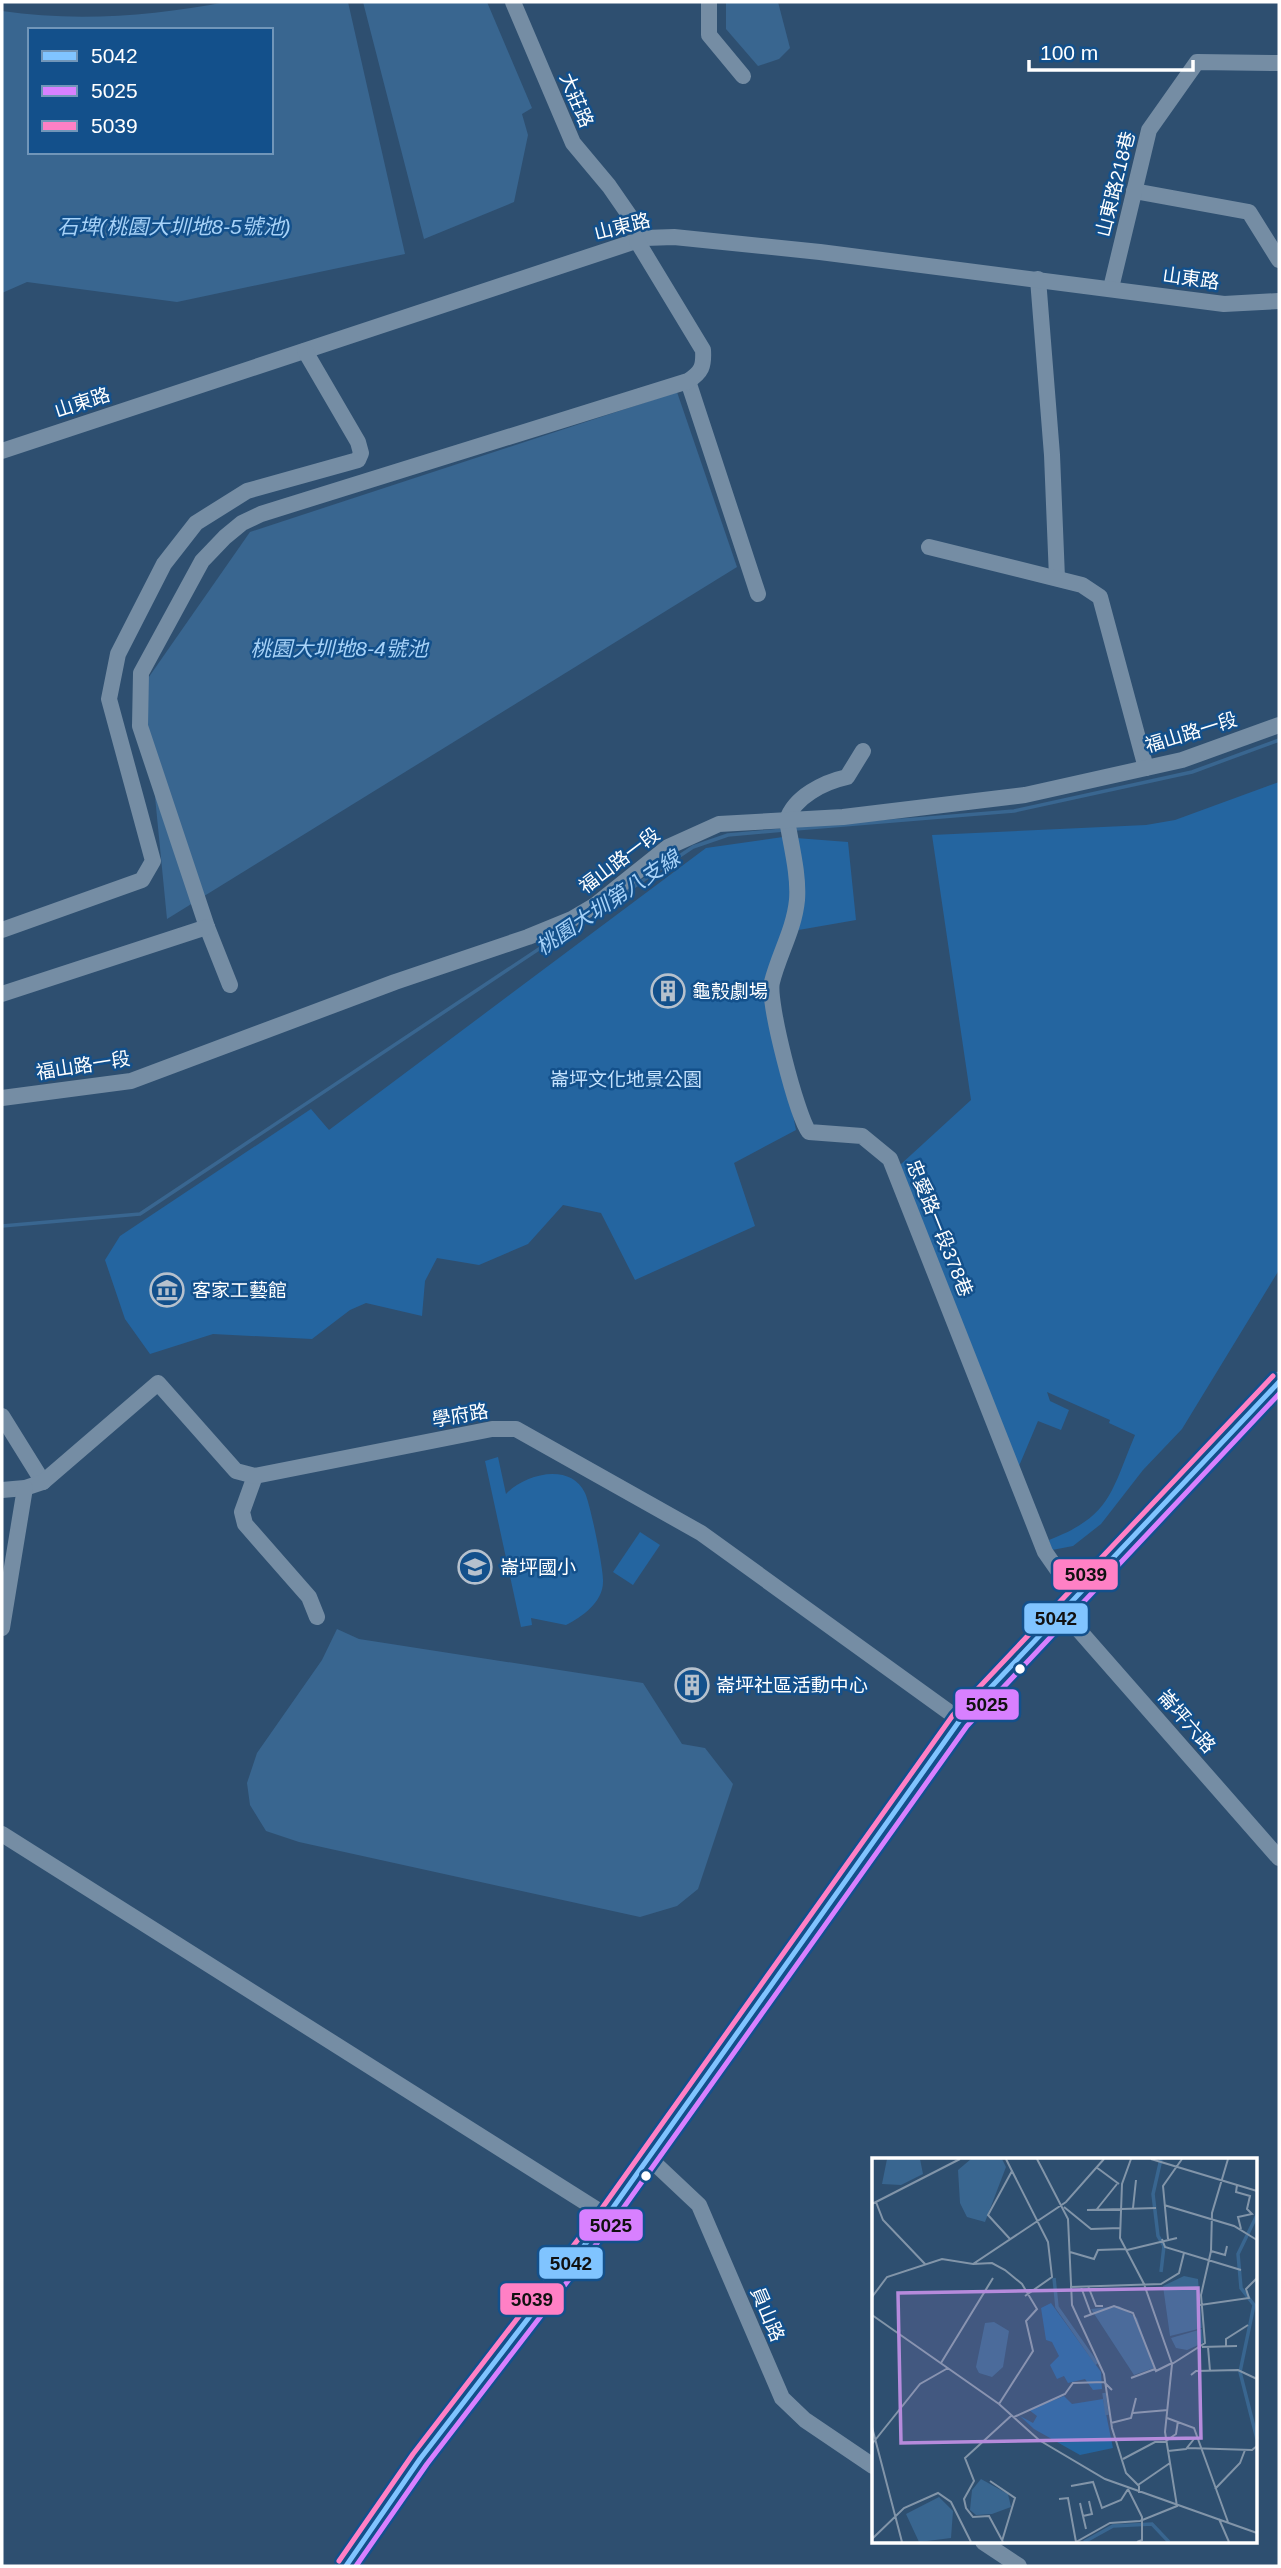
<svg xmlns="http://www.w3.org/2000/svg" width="1281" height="2568" font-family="Helvetica,'Noto Sans TC',sans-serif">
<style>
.green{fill:#2465a0}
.water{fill:#396690;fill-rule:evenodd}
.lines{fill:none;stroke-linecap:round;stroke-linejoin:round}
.stream{stroke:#396690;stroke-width:3.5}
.minor{stroke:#758da4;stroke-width:16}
.major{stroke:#748ba3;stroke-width:21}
.bus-1-casing{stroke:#13508b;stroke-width:10}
.bus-2-casing{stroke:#13508b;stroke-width:10}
.bus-3-casing{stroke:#13508b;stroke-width:10}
.bus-1{stroke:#80c4ff;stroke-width:5}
.bus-2{stroke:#d880ff;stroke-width:5}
.bus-3{stroke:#ff80c5;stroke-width:5}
.bus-dot{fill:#fff;stroke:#13508b;stroke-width:2.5}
.labels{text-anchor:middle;stroke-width:5;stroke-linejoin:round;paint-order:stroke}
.street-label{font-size:19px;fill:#fff;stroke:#13508b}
.poi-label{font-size:19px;fill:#fff;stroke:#13508b;text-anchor:start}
.park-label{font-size:19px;fill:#c2e0fc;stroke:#13508b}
.water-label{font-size:21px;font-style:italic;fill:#a7d2f8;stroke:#13508b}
.inset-river{fill:none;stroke:#396690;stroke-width:3.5}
.inset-road{fill:none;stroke:#8295a9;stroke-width:2}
.view{fill:#b68bdc;fill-opacity:0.15;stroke:#b68bdc;stroke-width:3.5}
.inset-edge{fill:none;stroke:#fff;stroke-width:3.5}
.line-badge{stroke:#13508b;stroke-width:2.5}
.pale-badge-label{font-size:19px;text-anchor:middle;font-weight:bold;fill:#111}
</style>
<rect width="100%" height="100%" fill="#2e4f70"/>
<g class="green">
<path d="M1279,782V1270L1182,1429L1143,1470L1101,1524L1073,1546L1052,1550L1049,1540C1111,1516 1111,1492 1135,1435L1109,1423L1110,1420L1047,1392L1050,1401L1069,1410L1061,1430L1038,1421L1019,1466L900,1165L971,1100L932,835L1146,825L1175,820Z"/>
<path d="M783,837L848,842L856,920L787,932L766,983L796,1130L734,1163L755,1226L635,1280L601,1213L563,1205L528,1244L479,1265L437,1258L425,1281L422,1316L366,1303L350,1310L312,1339L213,1334L150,1354L125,1319L105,1260L120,1236L311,1109L329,1130L706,848Z"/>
<path d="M498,1457L506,1494C523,1475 570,1461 585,1493C590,1503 604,1570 603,1582C603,1602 582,1617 566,1625L531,1618L532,1625L521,1627L485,1461Z"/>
<path d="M640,1532L660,1545L633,1585L613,1572Z"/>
</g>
<g class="water">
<path d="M226,2H348L405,254L177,302L27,282L2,293V11C75,22 154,16 226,2ZM30,30H271V152H30Z"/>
<path d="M363,2H487L532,108L522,114L528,135L514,202L424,239Z"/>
<path d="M726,2H778L790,48L779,59L758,66L726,29Z"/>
<path d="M677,392L737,567L167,919L144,684L250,532Z"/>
<path d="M337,1629L359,1639L643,1683L682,1744L705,1748L733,1784L698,1889L677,1906L640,1917L299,1842L266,1831L250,1805L247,1783L257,1753L322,1660Z"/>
</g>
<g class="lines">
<g class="stream">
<path d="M795,829L1014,811L1192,772L1279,740"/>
<path d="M617,898L693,847L728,835L784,830"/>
<path d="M2,1226L140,1214L575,925"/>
</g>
<g class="minor">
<path d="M513,2L573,143L609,186L645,238"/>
<path d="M709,2V35L743,76"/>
<path d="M1134,191L1249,212L1279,260"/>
<path d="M1038,279L1052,455L1057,578"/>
<path d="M1111,288L1149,130L1197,62L1279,63"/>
<path d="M688,381L758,594"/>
<path d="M2,451L645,238L674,237L820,252L1224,304L1279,301"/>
<path d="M929,547L1082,585L1100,597L1146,768"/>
<path d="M863,751L847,777C824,782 794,797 787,820C791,845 799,875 797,900C794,930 779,954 772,982C767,1001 797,1116 809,1132L862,1136L890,1159L1045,1552L1077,1598"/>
<path d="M2,930L142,880L153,861L109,699L118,654L164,564L196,523L247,491L358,460L361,453L358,442L305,351"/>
<path d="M230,985L207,927L140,726L141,673L202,561L225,537L242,523L261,514L688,381C702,372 704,366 703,350L637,241"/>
<path d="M2,994L207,927"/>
<path d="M2,1098L131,1081L395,982L528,937L572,919L594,906L668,847L719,824L843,817L1025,795L1182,760L1279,725"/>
<path d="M2,1416L43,1482"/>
<path d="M255,1476L242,1512L245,1524L309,1597L317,1617"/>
<path d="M2,1490L25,1488L43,1482L158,1383L236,1471L255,1476L492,1429H516L701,1533L960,1720"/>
<path d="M1063,1612L1279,1858"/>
<path d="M2,1628L25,1488"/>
<path d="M2,1834L607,2216"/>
<path d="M648,2157L699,2205L782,2398L805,2420L873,2466"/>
<path d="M983,2542L1019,2566"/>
</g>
<path class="major" d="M346,2566L420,2459L607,2216L960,1720L1279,1382"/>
<defs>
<path id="bus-1" d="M346,2566L420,2459L607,2216L960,1720L1279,1382"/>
<path id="bus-2" d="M356,2566L427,2464L614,2221L967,1726L1279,1394"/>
<path id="bus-3" d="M339,2561L413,2454L600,2211L953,1715L1273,1376"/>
</defs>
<use href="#bus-1" class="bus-1-casing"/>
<use href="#bus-2" class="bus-2-casing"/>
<use href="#bus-3" class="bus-3-casing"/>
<use href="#bus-1" class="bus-1"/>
<use href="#bus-2" class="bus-2"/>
<use href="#bus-3" class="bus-3"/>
</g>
<defs>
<symbol id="building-ring" viewBox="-11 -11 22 22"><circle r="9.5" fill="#13508b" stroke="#b6c1cd" stroke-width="1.5"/><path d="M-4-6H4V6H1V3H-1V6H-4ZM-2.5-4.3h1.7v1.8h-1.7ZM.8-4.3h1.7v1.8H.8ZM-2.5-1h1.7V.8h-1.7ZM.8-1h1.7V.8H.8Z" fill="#b6c1cd"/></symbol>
<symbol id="museum-ring" viewBox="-11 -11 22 22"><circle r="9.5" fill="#13508b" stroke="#b6c1cd" stroke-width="1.5"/><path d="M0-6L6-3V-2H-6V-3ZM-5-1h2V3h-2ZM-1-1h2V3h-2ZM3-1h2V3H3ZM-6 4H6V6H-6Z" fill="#b6c1cd"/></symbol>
<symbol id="school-ring" viewBox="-11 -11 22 22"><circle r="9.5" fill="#13508b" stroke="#b6c1cd" stroke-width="1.5"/><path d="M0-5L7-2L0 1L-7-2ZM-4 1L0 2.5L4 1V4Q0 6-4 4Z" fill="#b6c1cd"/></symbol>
</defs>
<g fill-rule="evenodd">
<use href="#building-ring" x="649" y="972" width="38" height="38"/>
<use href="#museum-ring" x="148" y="1271" width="38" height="38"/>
<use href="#school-ring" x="456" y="1548" width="38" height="38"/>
<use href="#building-ring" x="673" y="1666" width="38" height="38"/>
</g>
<g class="bus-dot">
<circle cx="1020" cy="1669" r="6"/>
<circle cx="646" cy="2176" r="6"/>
</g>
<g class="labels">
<g class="street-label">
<text transform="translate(577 100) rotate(67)" y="7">大莊路</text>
<text transform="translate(1115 184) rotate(-76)" y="7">山東路218巷</text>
<text transform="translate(622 226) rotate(-14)" y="7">山東路</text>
<text transform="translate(1191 278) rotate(8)" y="7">山東路</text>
<text transform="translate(82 402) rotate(-18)" y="7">山東路</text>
<text transform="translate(1191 732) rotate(-17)" y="7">福山路一段</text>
<text transform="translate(619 860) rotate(-37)" y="7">福山路一段</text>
<text transform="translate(83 1065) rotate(-9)" y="7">福山路一段</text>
<text transform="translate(940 1228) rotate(68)" y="7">忠愛路一段378巷</text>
<text transform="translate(460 1415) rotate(-10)" y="7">學府路</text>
<text transform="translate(1187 1721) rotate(49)" y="7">崙坪六路</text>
<text transform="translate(768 2314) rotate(67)" y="7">員山路</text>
</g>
<g class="poi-label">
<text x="692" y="998">龜殼劇場</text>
<text x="192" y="1297">客家工藝館</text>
<text x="500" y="1574">崙坪國小</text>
<text x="716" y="1692">崙坪社區活動中心</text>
</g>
<g class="park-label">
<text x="626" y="1086">崙坪文化地景公園</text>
</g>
<g class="water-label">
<text x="174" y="234">石埤(桃園大圳地8-5號池)</text>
<text x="339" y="656">桃園大圳地8-4號池</text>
<text transform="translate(608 903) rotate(-34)" y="7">桃園大圳第八支線</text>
</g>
</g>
<g transform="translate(872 2158)">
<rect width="385" height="385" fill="#2e4f70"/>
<path d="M179,145L229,214L230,231L221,232L213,221L196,225L192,218L185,221L178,207L187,198L180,184L174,182L169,150ZM192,238L200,246L231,241L241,290L208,297L162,271L148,258L161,265L165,258L157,252Z" fill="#2465a0"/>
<path d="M15,1H48L51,16L29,27L10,26ZM99,1H130L134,9L113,64L95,59L88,45L86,12ZM312,118L326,121L330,170L298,178L291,128ZM247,148L265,160L282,210L262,217L219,151ZM122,164L137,173L131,209L120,219L107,215L104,209L113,165ZM330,171L331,185L315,192L304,190L299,180ZM109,321L136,336L139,349L120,356L104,357L98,352L100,332ZM67,339L81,353L79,380L47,384L34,356Z" fill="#396690"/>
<path class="inset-river" d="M385,57L366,96L369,130L382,147L368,214L385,281M289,114L292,88L286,78L281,36L289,1M182,120L185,149L225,206M232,235L235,257M212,384L241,368L280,366L297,384"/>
<path class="inset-road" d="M134,1L140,13L116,57L138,81M165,1L196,61L200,147L232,216L240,270L254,315L267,328V335M279,1L385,33M224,9L247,26M140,13L176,84L180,119L153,138M365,27L364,34L378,38L375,51L380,56L366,59L369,71M4,44L11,62L53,106M0,46L88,1M292,47L362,68L385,82M192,49L219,71L248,70M261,50L264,22M225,51L245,26M215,52L284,50M290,81L293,89L369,112M296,81L291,28L310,1M255,92L305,80M339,93L353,97L355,88M198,94L222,101L226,92L254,91M101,106L120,105L133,112L150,126L165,151L154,163L161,193L127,246M216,128L224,148H231M198,129L289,126L307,115L312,95M209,129L219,156M0,139L15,119L70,101L101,106L194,44L232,1M328,147L377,140L374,131L385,120M0,157L127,246L167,282L233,321L385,375M212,159L242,148L261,155L284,213L300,205M354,188V181L376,167M330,189L365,188M336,189L338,213M69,205L121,120M300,206L333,185L329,137L339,93L340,55L356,1M319,217L324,213L366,212L385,221M259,220L283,211M261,255L296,252M142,259L193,236L201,225L232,224L240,232M295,260L322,270L356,364M239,265L259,260L264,240M0,269L30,384M294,283L304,276L306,263M0,286L48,226L76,210M315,290L380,292L385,288M296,293L314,291L322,281M251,301L283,284H294M118,323L143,340L130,383M266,327L298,305M199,328L221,324L230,350L249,342L256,331M256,331L270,359V382L265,384M343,331L368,305L373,292M187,341L196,340L204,384L238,365L268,363L305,348L293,274L300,206L272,126L248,80L250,26L259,1M208,345L214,371M211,358L220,356L217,343M347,361L357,384M0,381L32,350L66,335L79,344L99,384M131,384L117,358L101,359L94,350L92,341L102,323L93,300L140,257"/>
<path class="view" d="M326,130L329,280L29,285L26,135Z"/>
<rect width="385" height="385" class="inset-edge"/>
</g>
<g class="line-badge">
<rect x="1052" y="1558" width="67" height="33" rx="7" fill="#ff80c5"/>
<rect x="1023" y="1602" width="66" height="33" rx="7" fill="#80c4ff"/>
<rect x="954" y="1688" width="66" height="33" rx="7" fill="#d880ff"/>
<rect x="578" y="2208" width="66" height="34" rx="7" fill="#d880ff"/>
<rect x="538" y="2246" width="66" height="34" rx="7" fill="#80c4ff"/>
<rect x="499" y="2282" width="66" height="34" rx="7" fill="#ff80c5"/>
</g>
<g class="pale-badge-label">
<text x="1086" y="1581">5039</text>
<text x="1056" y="1625">5042</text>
<text x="987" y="1711">5025</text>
<text x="611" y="2232">5025</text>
<text x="571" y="2270">5042</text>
<text x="532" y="2306">5039</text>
</g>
<rect width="1281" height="2568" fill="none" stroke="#ffffff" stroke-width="7"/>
<rect x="28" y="28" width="245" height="126" fill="#13508b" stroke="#7196b9" stroke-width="2"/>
<rect x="42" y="51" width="35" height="10" fill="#80c4ff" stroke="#7196b9" stroke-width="2"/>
<text x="91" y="63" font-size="21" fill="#ffffff">5042</text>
<rect x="42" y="86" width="35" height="10" fill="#d880ff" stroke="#7196b9" stroke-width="2"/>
<text x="91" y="98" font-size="21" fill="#ffffff">5025</text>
<rect x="42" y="121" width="35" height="10" fill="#ff80c5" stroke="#7196b9" stroke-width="2"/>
<text x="91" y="133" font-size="21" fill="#ffffff">5039</text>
<path d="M1029 60v10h164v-10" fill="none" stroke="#ffffff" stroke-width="3.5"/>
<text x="1040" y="60" font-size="21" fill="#ffffff" stroke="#13508b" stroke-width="5" paint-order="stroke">100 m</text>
</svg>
